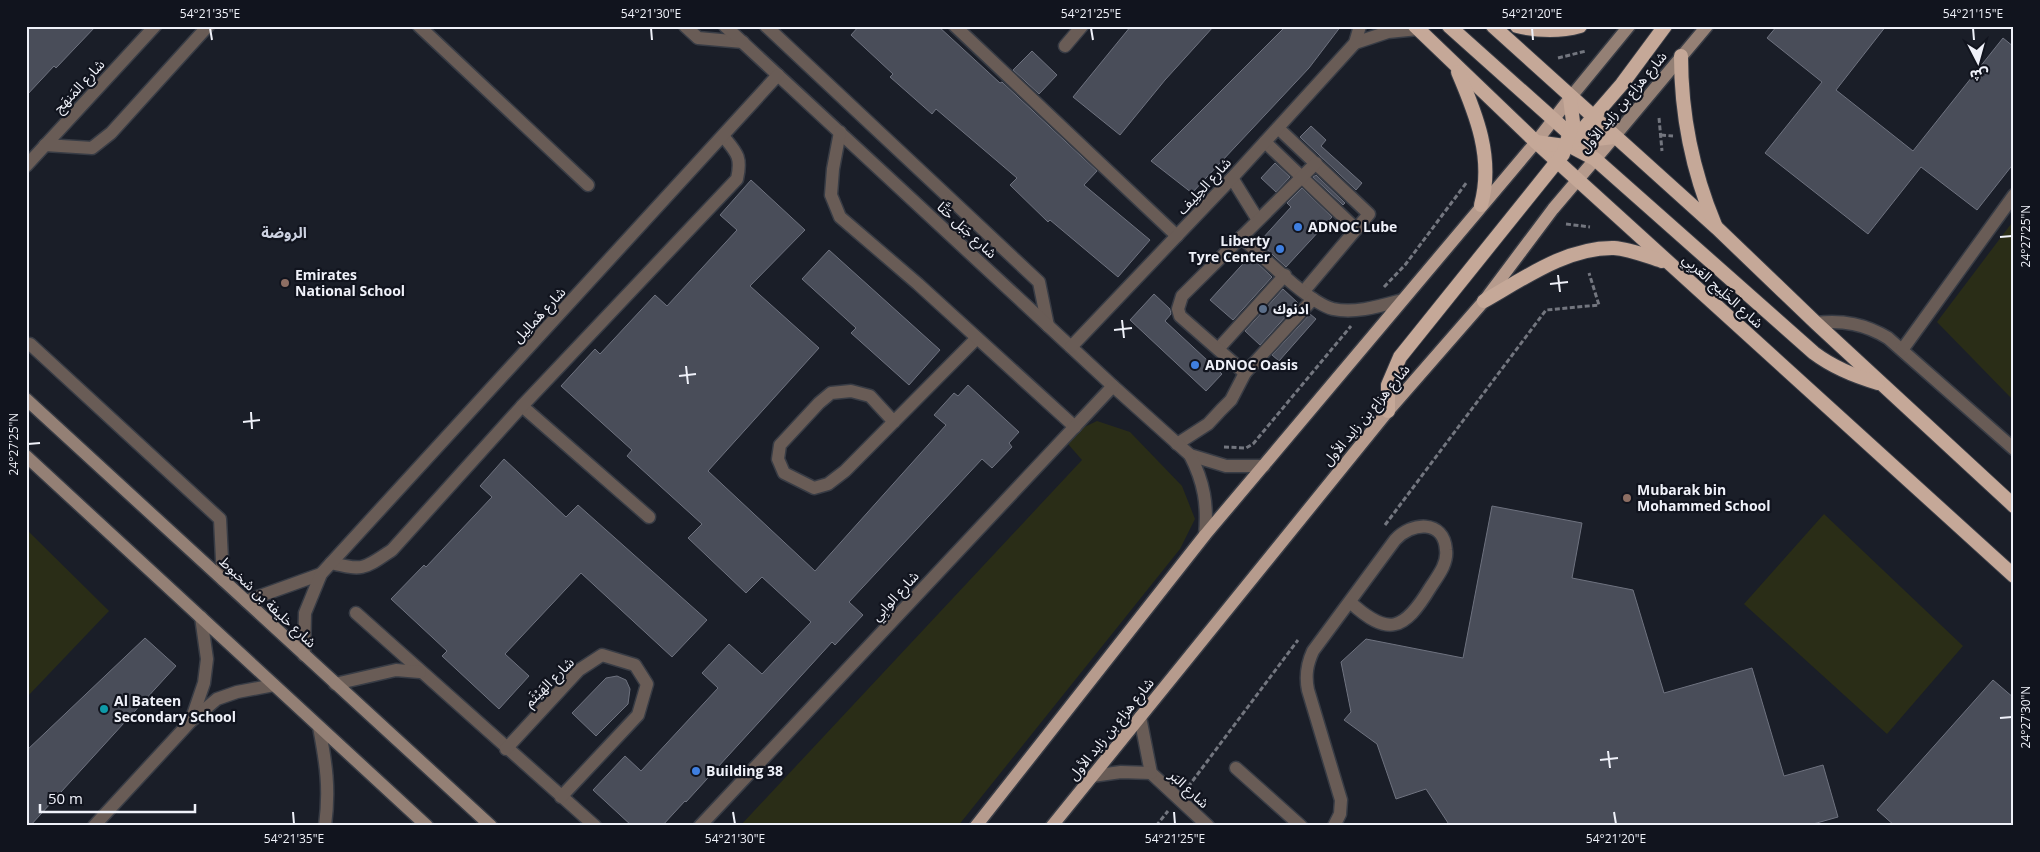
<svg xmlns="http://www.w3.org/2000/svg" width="2040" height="852" font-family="'Open Sans','Noto Sans Arabic',sans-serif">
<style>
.green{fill:#2a2d17}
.building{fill:#494d59;stroke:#6e727f}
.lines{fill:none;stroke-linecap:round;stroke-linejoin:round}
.service-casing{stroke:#383c45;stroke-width:15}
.minor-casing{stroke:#383c45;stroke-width:15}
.secondary-casing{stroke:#383c45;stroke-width:15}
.primary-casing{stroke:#383c45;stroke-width:15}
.trunk-casing{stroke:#383c45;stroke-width:16}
.path{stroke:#73767f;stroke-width:3;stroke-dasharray:5 2.5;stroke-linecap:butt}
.service{stroke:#695c56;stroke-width:12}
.minor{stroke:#695c56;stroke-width:12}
.secondary{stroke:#948075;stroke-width:12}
.primary{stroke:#b69b8d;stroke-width:12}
.trunk{stroke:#c5a898;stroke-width:14}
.ticks{fill:none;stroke:#eff1f9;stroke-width:2}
.shop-dot{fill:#3f7fe0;stroke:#11141e;stroke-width:2}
.education-dot{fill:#8d6e63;stroke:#11141e;stroke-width:2}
.service-dot{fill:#5c6f8a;stroke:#11141e;stroke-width:2}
.culture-dot{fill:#0f9aa8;stroke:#11141e;stroke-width:2}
.labels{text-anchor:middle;stroke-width:4.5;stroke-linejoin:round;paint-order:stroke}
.street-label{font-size:14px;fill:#eff1f9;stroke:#11141e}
.poi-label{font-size:14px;font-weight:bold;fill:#eff1f9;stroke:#11141e;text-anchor:start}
.neighbourhood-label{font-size:15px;font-weight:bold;fill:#cdd2e1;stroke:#11141e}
.neatline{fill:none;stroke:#eff1f9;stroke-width:2}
.ticks-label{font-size:12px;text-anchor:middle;fill:#eff1f9}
</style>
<rect width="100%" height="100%" fill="#1a1e28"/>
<g class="green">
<path d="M2014,220V401L1937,322Z"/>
<path d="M1097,421L1130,432L1182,486L1195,519L1180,549L958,826H740L1082,460L1068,444L1080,429Z"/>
<path d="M1824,514L1963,646L1887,734L1744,604Z"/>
<path d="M26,529L109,611L26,698Z"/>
</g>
<g class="building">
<path d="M26,26H96L56,68L54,66L26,96Z"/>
<path d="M859,26H938L1000,83L1002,82L1097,171L1084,185L1150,240L1118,277L1050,220L1048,222L1010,185L1017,178L936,109L932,114L890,77L893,74L851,35Z"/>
<path d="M1131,26H1214L1165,80L1120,135L1073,97Z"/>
<path d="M1286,26H1341L1309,68L1192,193L1151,161Z"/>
<path d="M1777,26H1886L1836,90L1913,151L2003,38L2014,47V163L1977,210L1921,167L1868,234L1765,153L1822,82L1767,38Z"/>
<path d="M1032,51L1057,75L1039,94L1013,70Z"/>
<path d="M1311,126L1326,140L1321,146L1362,183L1356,190L1300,137Z"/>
<path d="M1275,163L1290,177L1276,192L1261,178Z"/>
<path d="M1316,175L1345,203L1343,205L1313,177Z"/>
<path d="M751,180L805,230L750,286L819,348L708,471L815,571L946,425L934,415L954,393L958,396L968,385L1019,432L1009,443L1012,447L992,468L982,459L849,602L863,615L835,645L832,642L686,802L685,801L662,826H632L593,790L625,756L641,771L718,688L702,673L729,644L762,674L811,622L762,577L746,593L688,538L702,524L627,456L632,450L561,386L595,349L600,354L655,295L667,306L737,230L720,215Z"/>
<path d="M1302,188L1332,217L1286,267L1261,244L1264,241L1262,239L1291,207L1287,203Z"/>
<path d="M829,250L940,350L909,385L851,333L856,328L802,279Z"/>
<path d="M1250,256L1272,277L1233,320L1210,300Z"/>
<path d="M1283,289L1298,303L1260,345L1245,331Z"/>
<path d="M1154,294L1170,309L1171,314L1165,321L1222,374L1206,391L1130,320Z"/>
<path d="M1310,314L1316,319L1279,361L1272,355Z"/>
<path d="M504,459L566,517L578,505L707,620L672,657L581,573L505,654L529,676L499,709L442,656L447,651L391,599L424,565L426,567L492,497L480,486Z"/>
<path d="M1492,506L1582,523L1572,578L1633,590L1664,693L1752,668L1784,776L1823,765L1838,817L1806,826H1450L1426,789L1396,799L1377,744L1344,720L1351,712L1341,662L1366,639L1463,658Z"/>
<path d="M145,638L176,666L30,826H26V751Z"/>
<path d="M617,676L626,680L630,689L628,704L596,736L572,713L606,678Z"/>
<path d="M1993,680L2014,698V826H1895L1877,810Z"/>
</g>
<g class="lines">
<defs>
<g id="service">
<path d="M419,26L588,185"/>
<path d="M685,26L698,38L743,42"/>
<path d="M766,26L1039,282L1048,326"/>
<path d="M1278,128L1369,214L1304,291"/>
<path d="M1265,142L1356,229"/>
<path d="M45,145L92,148L111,133L208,26"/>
<path d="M1232,178L1258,220"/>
<path d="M1241,237C1261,255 1309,303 1333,309C1355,314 1380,306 1402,300"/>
<path d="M1816,323C1843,320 1865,324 1888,338L2014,449"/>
<path d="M26,345L30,344L220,519L223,580"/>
<path d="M1218,349L1285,275"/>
<path d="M1902,350L2014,195"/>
<path d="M1245,373L1180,316L1178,309L1182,296L1316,163"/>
<path d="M522,406L649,517"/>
<path d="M894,422L870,396L851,391L831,393L819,403L780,445L778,459L784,473L814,488L828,484L845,471L977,338"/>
<path d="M1177,444L1208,424L1221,410L1231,400L1245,373L1313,299"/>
<path d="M331,563C364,571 364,569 392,550L522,406L737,179C742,157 737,153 723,136"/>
<path d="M356,613L595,826"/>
<path d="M335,684L396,670L420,672"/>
<path d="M506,749L579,670L602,655L635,665L647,684L638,715L561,797"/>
<path d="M1236,768L1301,826"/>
<path d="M1334,826L1340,814L1341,800L1308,690C1305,675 1307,664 1313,651L1395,540C1411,522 1444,519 1446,550C1448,564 1437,577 1430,588C1404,631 1388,637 1350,602"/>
</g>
<g id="minor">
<path d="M725,26L1113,386L1190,455L1226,466H1264"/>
<path d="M955,26L1177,236"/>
<path d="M1355,43L1388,32L1418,29"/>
<path d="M1065,46L1082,26"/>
<path d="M840,132L833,169L831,195L840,217L918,284L1075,427"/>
<path d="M26,166L155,26"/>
<path d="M1071,347L1232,178L1355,43L1360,26"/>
<path d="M1190,455C1204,482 1208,505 1205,535"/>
<path d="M246,601L321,574"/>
<path d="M304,655L305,613L321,574L778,75"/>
<path d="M1140,717L1151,773L1208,826"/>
<path d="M191,721L204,683L207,659L201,617"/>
<path d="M319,727C326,763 330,789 325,826"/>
<path d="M1092,776L1121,772L1151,773"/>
<path d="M94,826L191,721L217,699L237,692L274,685"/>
<path d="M700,826L1113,386"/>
</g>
<g id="secondary">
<path d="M1570,98L1629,26"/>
<path d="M1614,137L1707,26"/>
<path d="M26,399L491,826"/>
<path d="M26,456L427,826"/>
</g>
<g id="primary">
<path d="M976,826L1205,535L1536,142L1570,98"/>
<path d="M1052,826L1388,411L1484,301L1553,209L1614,137"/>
</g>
<g id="trunk">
<path d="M1415,26L1536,142L2014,576"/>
<path d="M1449,26L1571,135L1588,140L1614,137"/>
<path d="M1493,26L1717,228L1816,323L2014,506"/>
<path d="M1517,26C1538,31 1559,32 1580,26"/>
<path d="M1681,56C1681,116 1692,170 1715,225"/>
<path d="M1458,72C1476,114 1494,158 1481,205"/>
<path d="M1536,142L1572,147L1595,159L1814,353C1834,368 1854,376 1878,383"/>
<path d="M1573,143L1576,137L1622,84L1665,26"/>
<path d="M1484,301C1523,279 1567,247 1614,248C1630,249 1646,256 1662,261"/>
<path d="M1388,411V385L1400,357L1563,154L1573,122L1570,98"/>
</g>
</defs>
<use href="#service" class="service-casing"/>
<use href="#minor" class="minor-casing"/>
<use href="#secondary" class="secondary-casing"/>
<use href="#primary" class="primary-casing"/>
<use href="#trunk" class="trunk-casing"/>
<g class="path">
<path d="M1558,58L1586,51"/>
<path d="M1659,118L1662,151"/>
<path d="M1661,135L1673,136"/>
<path d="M1566,224L1590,227"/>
<path d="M1384,287L1405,265L1467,182"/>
<path d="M1224,447L1246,448L1253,444L1351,326"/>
<path d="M1385,525L1546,310L1599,305L1589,273"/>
<path d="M1188,787L1298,640"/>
<path d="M1156,826L1168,811"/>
</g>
<use href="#service" class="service"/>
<use href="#minor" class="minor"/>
<use href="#secondary" class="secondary"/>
<use href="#primary" class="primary"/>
<use href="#trunk" class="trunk"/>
</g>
<path class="ticks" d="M210,28L212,40M651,28L652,40M1091,28L1093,40M1532,28L1533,40M1973,28L1974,40M2000,237L2012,236M1558,275L1560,292M1550,284L1568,282M1122,320L1124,338M1114,330L1132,328M686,366L688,384M679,376L696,374M251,412L252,429M243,422L260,420M28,444L40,443M2000,718L2012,717M1608,751L1610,768M1600,760L1618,758M293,812L294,824M733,812L735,824M1174,812L1175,824M1614,812L1616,824"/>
<g class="shop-dot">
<circle cx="1298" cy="227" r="5"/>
<circle cx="1280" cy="249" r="5"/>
<circle cx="1195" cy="365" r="5"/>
<circle cx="696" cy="771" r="5"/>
</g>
<g class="education-dot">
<circle cx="285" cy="283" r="5"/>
<circle cx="1627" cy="498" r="5"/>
</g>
<circle class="service-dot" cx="1263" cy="309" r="5"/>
<circle class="culture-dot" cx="104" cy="709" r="5"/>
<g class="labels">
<g class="street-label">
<text transform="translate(79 86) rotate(-47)" y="5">شارع المَنهَج</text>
<text transform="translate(1623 102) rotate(-50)" y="5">شارع هزاع بن زايد الأول</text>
<text transform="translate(1204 186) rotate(-47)" y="5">شارع الحِلِيف</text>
<text transform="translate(967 230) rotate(43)" y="5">شارع جَبَل حَتَّا</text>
<text transform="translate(1723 291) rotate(42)" y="5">شارع الخَلِيج العَربِي</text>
<text transform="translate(539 315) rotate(-47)" y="5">شارع هَمالِيل</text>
<text transform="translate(1366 415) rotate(-50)" y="5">شارع هزاع بن زايد الأول</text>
<text transform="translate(895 596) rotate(-47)" y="5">شارع الوابِي</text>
<text transform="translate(268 602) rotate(43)" y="5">شارع خليفة بن شخبوط</text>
<text transform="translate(549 682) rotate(-45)" y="5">شارع الهَيْثَم</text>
<text transform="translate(1111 729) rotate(-51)" y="5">شارع هزاع بن زايد الأول</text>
<text transform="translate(1189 789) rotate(43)" y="5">شارع البَر</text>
</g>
<g class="poi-label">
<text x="1308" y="232">ADNOC Lube</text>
<text x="1270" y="246" text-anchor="end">Liberty<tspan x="1270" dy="16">Tyre Center</tspan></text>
<text x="295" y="280">Emirates<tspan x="295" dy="16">National School</tspan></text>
<text x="1273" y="314">ادنوك</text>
<text x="1205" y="370">ADNOC Oasis</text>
<text x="1637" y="495">Mubarak bin<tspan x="1637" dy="16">Mohammed School</tspan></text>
<text x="114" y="706">Al Bateen<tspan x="114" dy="16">Secondary School</tspan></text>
<text x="706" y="776">Building 38</text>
</g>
<g class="neighbourhood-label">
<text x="284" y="238">الروضة</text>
</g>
</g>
<rect width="2040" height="852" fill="none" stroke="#11141e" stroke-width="55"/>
<g transform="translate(1978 62) rotate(174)" stroke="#11141e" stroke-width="4" paint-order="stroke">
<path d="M0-4L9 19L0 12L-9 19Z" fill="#eff1f9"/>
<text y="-8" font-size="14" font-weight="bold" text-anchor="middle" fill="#eff1f9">ش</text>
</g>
<path d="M40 804v8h155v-8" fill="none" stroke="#eff1f9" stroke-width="2.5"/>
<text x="48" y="804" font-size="15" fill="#eff1f9" stroke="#11141e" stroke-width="4" paint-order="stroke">50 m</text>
<rect x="28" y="28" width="1984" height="796" class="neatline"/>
<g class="ticks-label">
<text x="210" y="18">54°21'35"E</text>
<text x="651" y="18">54°21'30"E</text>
<text x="1091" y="18">54°21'25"E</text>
<text x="1532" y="18">54°21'20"E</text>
<text x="1973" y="18">54°21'15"E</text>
<text transform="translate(2026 236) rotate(-90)" y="4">24°27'25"N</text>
<text transform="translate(14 444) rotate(-90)" y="4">24°27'25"N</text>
<text transform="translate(2026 717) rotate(-90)" y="4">24°27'30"N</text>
<text x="294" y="843">54°21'35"E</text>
<text x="735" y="843">54°21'30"E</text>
<text x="1175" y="843">54°21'25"E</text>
<text x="1616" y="843">54°21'20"E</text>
</g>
</svg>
